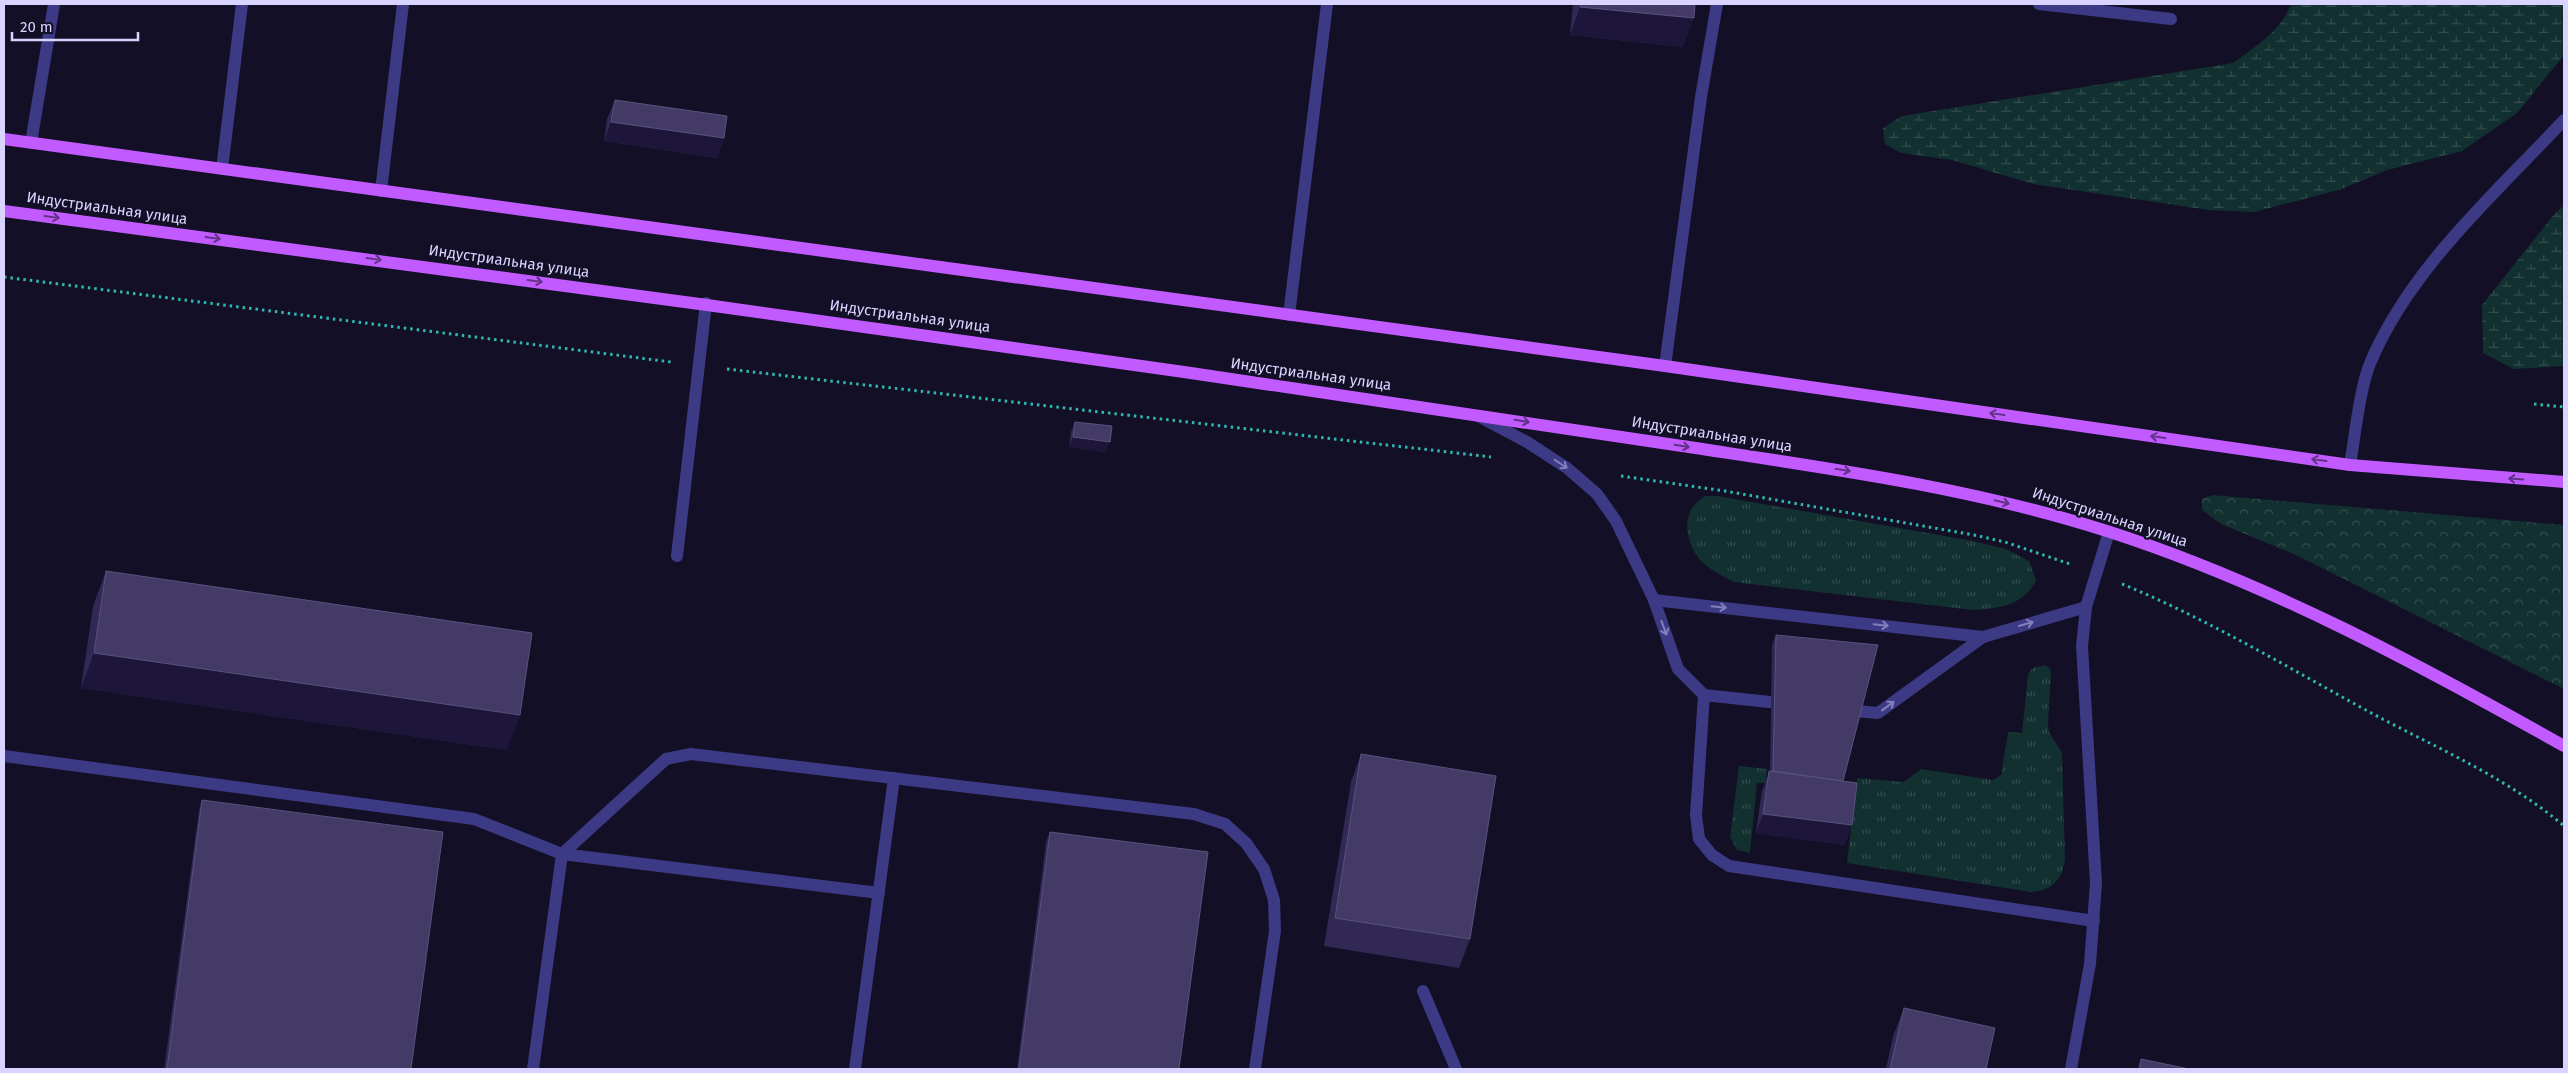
<svg xmlns="http://www.w3.org/2000/svg" width="2568" height="1073" font-family="'Fira Sans',sans-serif">
<style>
.grass{fill:url(#grass-tufts)}
.forest{fill:url(#forest-crowns)}
.wetland{fill:url(#wetland-marsh)}
.lines{fill:none;stroke-linecap:round;stroke-linejoin:round}
.path{stroke:#2fb8b0;stroke-width:3;stroke-dasharray:2.5 4;stroke-linecap:butt}
.service{stroke:#3d3a85;stroke-width:12}
.primary{stroke:#c25bff;stroke-width:12}
.wall{fill:#312854}
.shaded-wall{fill:#1d163a}
.building{fill:#433a66;stroke:#5a527e}
.oneway{stroke:#623188}
.oneway2{stroke:#837fbc}
.labels{text-anchor:middle;stroke-width:4.5;stroke-linejoin:round;paint-order:stroke}
.street-label{font-size:15px;fill:#d9d4ff;stroke:#130f26}
</style>
<defs>
<pattern id="grass-tufts" width="24" height="20" patternUnits="userSpaceOnUse" patternTransform="scale(1.25)"><rect width="24" height="20" fill="#12302f"/><path d="M3 7l-1-3M5 7V3M7 7l1-3M15 17l-1-3M17 17v-4M19 17l1-3" fill="none" stroke="#344d4e"/></pattern>
<pattern id="forest-crowns" width="20" height="18" patternUnits="userSpaceOnUse" patternTransform="scale(1.25)"><rect width="20" height="18" fill="#12302f"/><path d="M2 6a3 3 0 1 1 6 0M12 15a3 3 0 1 1 6 0" fill="none" stroke="#344d4e"/></pattern>
<pattern id="wetland-marsh" width="20" height="14" patternUnits="userSpaceOnUse" patternTransform="scale(1.25)"><rect width="20" height="14" fill="#12302f"/><path d="M1 5h8M5 5V1M11 12h8M15 12V8" fill="none" stroke="#344d4e"/></pattern>
</defs>
<rect width="100%" height="100%" fill="#130f26"/>
<g class="grass">
<path d="M1706,496H1718L1973,541L2006,549L2029,561L2036,580C2025,605 1998,609 1973,610L1734,582C1723,576 1712,571 1703,563C1684,544 1679,509 1706,496Z"/>
<path d="M2045,665L2050,669L2051,674L2048,724L2049,732L2062,753L2065,860C2061,881 2053,890 2031,892L1847,863L1857,778L1904,782L1921,769L1993,780L2001,775L2008,732L2022,733L2028,674L2033,668Z"/>
<path d="M1739,766L1767,769L1766,783H1757L1750,853L1737,850L1730,837Z"/>
</g>
<path class="forest" d="M2213,495L2564,525V689L2296,555L2221,524L2202,510V499Z"/>
<g class="wetland">
<path d="M2291,4H2564V55L2517,113L2462,151L2387,170L2342,189L2254,212L2209,210L2033,184L1952,160L1901,153L1885,144L1883,128L1902,116L2233,63C2256,46 2281,31 2291,4Z"/>
<path d="M2564,205V366L2514,369L2483,353L2482,305L2552,217Z"/>
</g>
<g class="lines">
<g class="path">
<path d="M4,277L671,362"/>
<path d="M727,369L1491,457"/>
<path d="M2534,404L2564,407"/>
<path d="M1621,476L1725,491L1974,535L2005,542L2070,564"/>
<path d="M2122,584C2210,620 2292,670 2375,715C2439,749 2509,779 2564,826"/>
</g>
<g class="service">
<path d="M2039,4L2171,19"/>
<path d="M31,143L54,4"/>
<path d="M222,169L242,4"/>
<path d="M381,191L403,4"/>
<path d="M1289,315L1327,4"/>
<path d="M1665,366L1701,97L1717,4"/>
<path d="M1478,416L1527,442L1567,468L1597,494L1616,521L1654,600L1678,669L1704,695L1788,704"/>
<path d="M2350,465C2355,436 2360,386 2371,361C2412,266 2495,194 2564,120"/>
<path d="M677,556L706,303"/>
<path d="M1654,600L1983,637"/>
<path d="M1704,695L1696,815L1699,839L1712,855L1729,866L2094,921"/>
<path d="M1845,710L1878,713L1983,637L2086,607"/>
<path d="M4,756L474,819L562,854L879,893"/>
<path d="M1423,991L1456,1069"/>
<path d="M533,1069L562,854L666,759L691,754L1194,814L1225,824L1246,843L1264,869L1274,900L1275,931L1255,1069"/>
<path d="M855,1069L894,778"/>
<path d="M2071,1069L2090,964L2096,883L2082,646L2086,607L2109,532"/>
</g>
<g class="primary">
<path d="M4,139L1665,366L2350,465L2564,482"/>
<path d="M4,211C398,263 791,315 1184,372C1350,396 1516,421 1682,446C1826,468 1971,487 2110,532C2270,584 2418,664 2564,746"/>
</g>
</g>
<g class="wall">
<path d="M1573,4H1695L1683,47L1570,35Z"/>
<path d="M615,100L724,138L717,158L604,141L607,119Z"/>
<path d="M1075,422L1106,452L1069,447L1071,432Z"/>
<path d="M106,571L507,750L81,688L93,606Z"/>
<path d="M1776,635L1843,781L1845,845L1756,833L1762,791L1770,771L1772,645Z"/>
<path d="M1361,754L1470,939L1459,968L1324,946L1351,782Z"/>
<path d="M202,800L411,1069H164L199,810Z"/>
<path d="M1050,832L1179,1069H1017L1046,842Z"/>
<path d="M1904,1008L1986,1069H1886L1893,1036Z"/>
</g>
<g class="shaded-wall">
<path d="M1580,7L1694,18L1683,47L1570,35Z"/>
<path d="M611,122L724,138L717,158L604,141Z"/>
<path d="M1073,437L1110,442L1106,452L1069,447Z"/>
<path d="M94,653L520,715L507,750L81,688Z"/>
<path d="M1763,814L1852,825L1845,845L1756,833Z"/>
</g>
<g class="building">
<path d="M1581,4H1695L1694,18L1580,7Z"/>
<path d="M615,100L727,116L724,138L611,122Z"/>
<path d="M1075,422L1112,426L1110,442L1073,437Z"/>
<path d="M106,571L532,633L520,715L94,653Z"/>
<path d="M1776,635L1878,645L1843,781L1773,771Z"/>
<path d="M1361,754L1496,776L1470,939L1335,918Z"/>
<path d="M1769,771L1857,783L1852,825L1763,814Z"/>
<path d="M202,800L443,832L411,1069H167Z"/>
<path d="M1050,832L1208,852L1179,1069H1019Z"/>
<path d="M1904,1008L1995,1028L1986,1069H1890Z"/>
<path d="M2141,1059L2189,1069H2139Z"/>
</g>
<defs><path id="oneway-shaft" d="M-6 0H5M1.5-3L5.5 0L1.5 3" fill="none" stroke-width="1.6" stroke-linecap="round" stroke-linejoin="round" transform="scale(1.25)"/></defs>
<g class="oneway">
<use href="#oneway-shaft" transform="translate(52 217) rotate(8)"/>
<use href="#oneway-shaft" transform="translate(213 238) rotate(8)"/>
<use href="#oneway-shaft" transform="translate(374 259) rotate(8)"/>
<use href="#oneway-shaft" transform="translate(535 281) rotate(8)"/>
<use href="#oneway-shaft" transform="translate(1997 414) rotate(-172)"/>
<use href="#oneway-shaft" transform="translate(1522 421) rotate(9)"/>
<use href="#oneway-shaft" transform="translate(2158 437) rotate(-172)"/>
<use href="#oneway-shaft" transform="translate(1682 446) rotate(9)"/>
<use href="#oneway-shaft" transform="translate(2319 460) rotate(-172)"/>
<use href="#oneway-shaft" transform="translate(1843 470) rotate(9)"/>
<use href="#oneway-shaft" transform="translate(2516 479) rotate(-176)"/>
<use href="#oneway-shaft" transform="translate(2002 502) rotate(13)"/>
</g>
<g class="oneway2">
<use href="#oneway-shaft" transform="translate(1561 464) rotate(34)"/>
<use href="#oneway-shaft" transform="translate(1719 607) rotate(6)"/>
<use href="#oneway-shaft" transform="translate(2026 624) rotate(-16)"/>
<use href="#oneway-shaft" transform="translate(1881 625) rotate(6)"/>
<use href="#oneway-shaft" transform="translate(1664 628) rotate(70)"/>
<use href="#oneway-shaft" transform="translate(1888 706) rotate(-36)"/>
</g>
<g class="labels">
<g class="street-label">
<text transform="translate(107 208) rotate(8)" y="5">Индустриальная улица</text>
<text transform="translate(509 261) rotate(8)" y="5">Индустриальная улица</text>
<text transform="translate(910 316) rotate(8)" y="5">Индустриальная улица</text>
<text transform="translate(1311 374) rotate(8)" y="5">Индустриальная улица</text>
<text transform="translate(1712 434) rotate(9)" y="5">Индустриальная улица</text>
<text transform="translate(2110 517) rotate(18)" y="5">Индустриальная улица</text>
</g>
</g>
<rect width="2568" height="1073" fill="none" stroke="#d9d4ff" stroke-width="10"/>
<path d="M12 32v8h126v-8" fill="none" stroke="#d9d4ff" stroke-width="2.5"/>
<text x="20" y="32" font-size="15" fill="#d9d4ff" stroke="#130f26" stroke-width="4" paint-order="stroke">20 m</text>
</svg>
